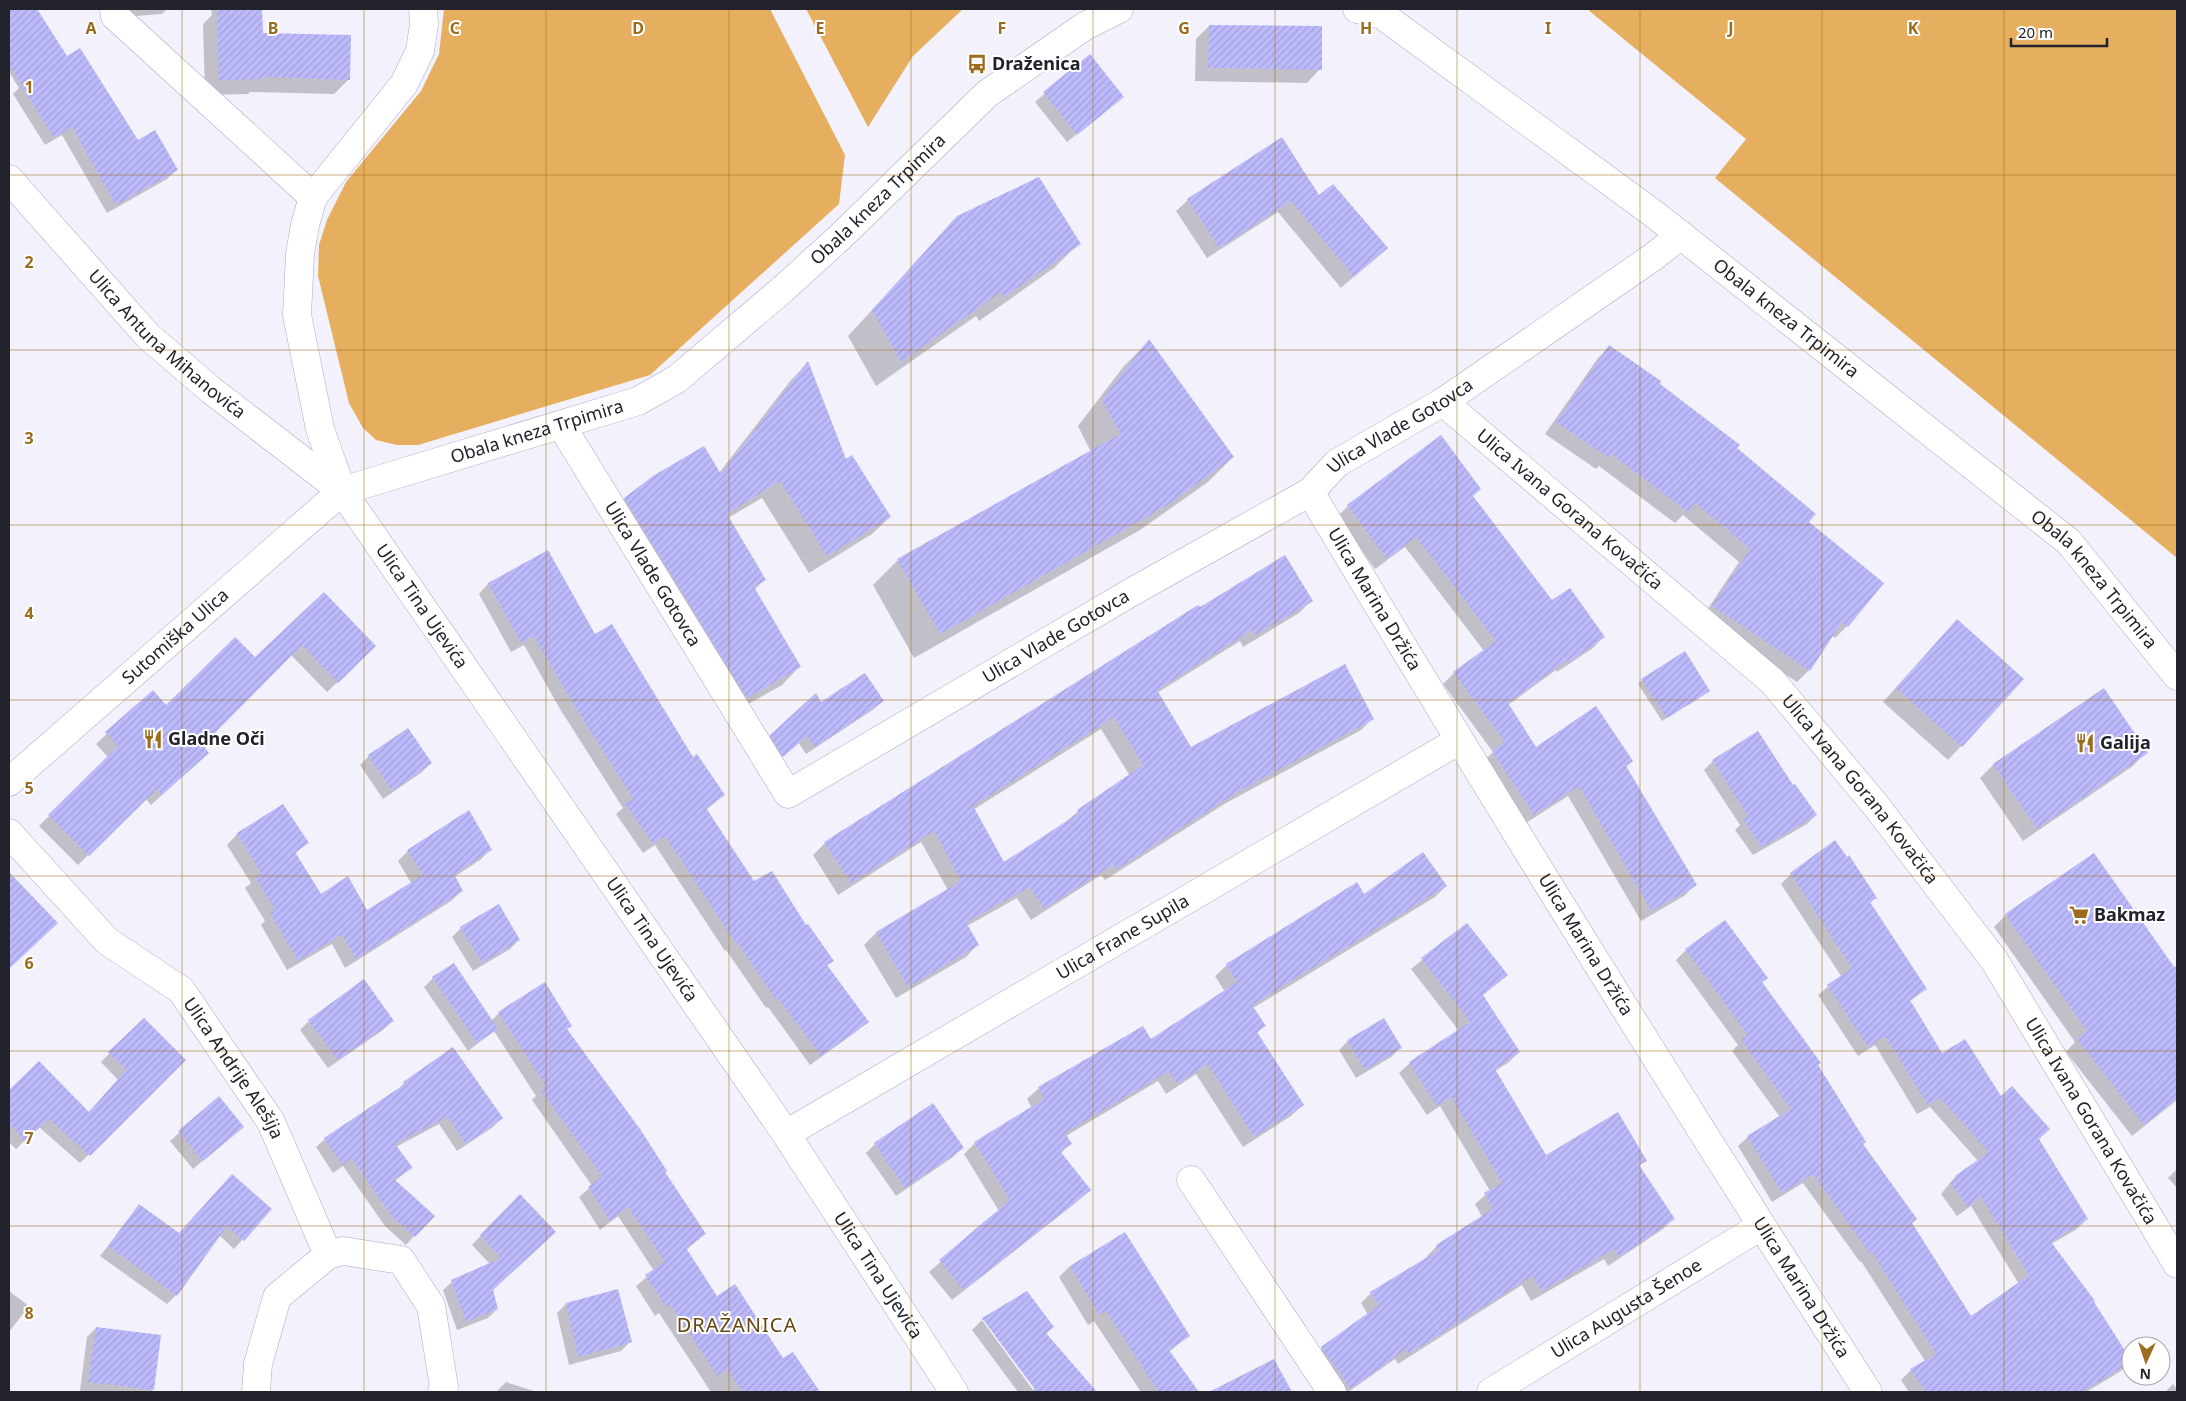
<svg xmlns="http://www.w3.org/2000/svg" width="2186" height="1401" font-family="'Noto Sans',sans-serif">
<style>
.water{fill:#e6af5f}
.shadow{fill:#0003;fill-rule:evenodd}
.building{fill:url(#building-hatch);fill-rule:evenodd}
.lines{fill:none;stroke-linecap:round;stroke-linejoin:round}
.minor-casing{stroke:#aaaac4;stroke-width:29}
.minor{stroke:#fff;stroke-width:28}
.grid{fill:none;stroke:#9c6c1e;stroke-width:1;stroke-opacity:0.55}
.labels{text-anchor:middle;stroke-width:4;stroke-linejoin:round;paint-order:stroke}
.poi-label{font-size:18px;font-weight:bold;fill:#22222c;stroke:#fff;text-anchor:start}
.street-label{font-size:18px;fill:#22222c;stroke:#fff}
.quarter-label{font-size:20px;letter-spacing:1px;fill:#664510;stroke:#fff}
.grid-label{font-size:16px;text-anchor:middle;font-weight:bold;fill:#9c6c1e;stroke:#fff;stroke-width:4;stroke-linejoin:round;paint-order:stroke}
</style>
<defs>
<pattern id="building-hatch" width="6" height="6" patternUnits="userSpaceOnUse" patternTransform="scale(1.25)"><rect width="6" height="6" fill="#bdbafc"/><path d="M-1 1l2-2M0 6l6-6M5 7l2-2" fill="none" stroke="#a2a0d8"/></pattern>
</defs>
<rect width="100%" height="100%" fill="#f2f1fc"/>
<g class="water">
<path d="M444,9H770L845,155L839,204L650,375L418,445H397L376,440L363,428L349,403L318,276L319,245L327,220L346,182L421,91L439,54Z"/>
<path d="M806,9H963L913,56L868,127Z"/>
<path d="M1587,9H2177V558L1715,178L1746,139Z"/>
</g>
<g class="shadow">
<path d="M9,9H35L67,58L138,142L176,170L167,179L107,213L62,135L45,145L13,94L19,88L9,72Z"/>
<path d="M118,9H167L162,14L121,17Z"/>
<path d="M211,9H261L262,34L349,79L334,94L250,92L248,94L205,95L203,24L212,15Z"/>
<path d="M1209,26L1320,69L1307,83L1195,81L1196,39Z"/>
<path d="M1089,56L1113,105L1067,142L1035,102Z"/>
<path d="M1319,196L1386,248L1341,288L1278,212L1207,258L1176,211L1188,200Z"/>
<path d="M957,218L1079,243L1054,268L979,321L976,316L876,386L848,336Z"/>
<path d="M1149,341L1233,457L1208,482L1140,530L914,658L873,585L898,560L1091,452L1078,426L1124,366Z"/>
<path d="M1610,346L1736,448L1847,626L1835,638L1832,635L1809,670L1797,682L1701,619L1739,562L1683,515L1675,523L1599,466L1596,469L1545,434L1598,358Z"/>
<path d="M808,363L845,460L890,517L872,534L809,573L762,498L728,518L764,580L754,590L799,667L782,685L729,715L608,517L625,499L719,473L791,380Z"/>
<path d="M1472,497L1552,602L1603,637L1593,648L1557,672L1556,670L1508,705L1536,749L1632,761L1626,767L1695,885L1684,896L1641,921L1568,796L1523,825L1482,763L1493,752L1443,684L1454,673L1484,651L1405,547L1375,569L1337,517L1348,506Z"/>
<path d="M547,551L594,636L692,759L724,795L706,810L754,883L806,927L832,960L827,966L867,1022L857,1031L810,1065L768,1007L766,1008L726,950L725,951L655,845L643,853L616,814L623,808L560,709L524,645L511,652L479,594L488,584Z"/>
<path d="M324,594L364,657L327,692L291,655L201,745L197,763L151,805L145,798L78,865L39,826L108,757L96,744L153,691L166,706L255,659Z"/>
<path d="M1311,601L1299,613L1243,647L1240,641L1157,693L1191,748L1373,718L1361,730L1226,803L1105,880L1101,875L1031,920L1017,898L967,926L978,944L966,957L896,998L864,945L876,933L948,890L921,842L838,895L813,855L825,843L1199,609ZM1101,729L1130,776L1078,811L1065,823L1003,864L973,810Z"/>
<path d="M1944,634L1961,746L1948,760L1883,702Z"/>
<path d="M1642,680L1704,695L1662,721L1638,684Z"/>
<path d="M2103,690L2146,752L2133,766L2023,841L1980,778L1993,765Z"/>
<path d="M882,701L874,709L806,754L798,742L775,763L763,744L771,735L820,704Z"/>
<path d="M369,756L431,763L422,772L383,799L360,765Z"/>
<path d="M1713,761L1816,815L1807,824L1753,855L1735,830L1740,825L1704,770Z"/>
<path d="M283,805L307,843L295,854L321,895L366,912L411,883L398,861L408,851L491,849L480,860L454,877L462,890L451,901L345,968L332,944L287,970L261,925L265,921L245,888L251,883L227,845L237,834Z"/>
<path d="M9,874L56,923L9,968Z"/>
<path d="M1791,874L1875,898L1869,904L1925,989L1909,1002L1941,1054L2000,1098L2038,1139L2087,1219L2077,1229L2051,1244L2130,1361L2121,1371L2086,1392H1909L1901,1380L1911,1370L1925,1361L1861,1261L1860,1262L1803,1183L1772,1202L1738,1146L1748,1137L1780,1117L1732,1051L1738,1045L1676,960L1686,950L1766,978L1761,983L1817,1065L1862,1144L1916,1219L1911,1224L1971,1318L2019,1284L1971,1206L1957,1216L1941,1194L1955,1177L1978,1161L1930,1107L1917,1114L1875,1045L1858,1056L1818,995L1841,976L1781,884Z"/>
<path d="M1446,886L1435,897L1253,1008L1264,1026L1257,1033L1303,1105L1291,1116L1243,1147L1196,1074L1166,1094L1158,1081L1066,1136L1070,1144L1060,1154L1089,1189L1078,1201L952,1300L929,1272L999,1211L964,1154L975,1143L1032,1108L1027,1099L1039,1088L1143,1028L1150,1041L1225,992L1215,976L1227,965L1364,896Z"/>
<path d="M2006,915L2173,968L2177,965V1100L2132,1136L2066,1052L2075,1042L1994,927Z"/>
<path d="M1466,924L1506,975L1482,996L1519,1052L1509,1062L1495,1071L1546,1156L1645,1160L1638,1167L1673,1219L1663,1229L1608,1266L1604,1259L1531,1301L1522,1285L1398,1364L1395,1359L1348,1392H1337L1312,1358L1322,1348L1368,1315L1361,1303L1371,1293L1428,1258L1427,1256L1437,1246L1482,1217L1475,1204L1490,1191L1440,1106L1427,1115L1399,1073L1410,1063L1459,1031L1411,969Z"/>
<path d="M461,928L519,940L510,949L473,971L452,937Z"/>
<path d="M433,978L491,1021L499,1013L566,1029L705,1234L686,1250L716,1297L783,1360L793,1354L819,1392H711L659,1313L655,1316L636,1286L654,1271L618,1216L600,1230L579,1197L592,1186L532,1100L536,1096L494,1031L468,1051L424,987Z"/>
<path d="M144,1019L185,1060L80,1163L39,1127L16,1149L9,1142V1092L39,1063L88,1113L118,1080L101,1062Z"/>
<path d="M309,1021H392L383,1030L328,1068L300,1030Z"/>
<path d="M1348,1041L1400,1048L1391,1057L1356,1078L1339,1050Z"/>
<path d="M404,1083L502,1118L493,1127L457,1151L439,1124L396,1147L411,1168L395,1181L414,1236L406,1245L385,1226L343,1166L333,1173L316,1147L325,1139L396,1092Z"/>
<path d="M218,1098L242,1127L193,1169L170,1141Z"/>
<path d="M932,1105L962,1148L953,1157L896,1196L866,1153L875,1144Z"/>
<path d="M2177,1169V1188L2168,1178Z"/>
<path d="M520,1195L491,1291L497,1309L488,1318L457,1330L443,1290L452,1282L490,1264L472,1245Z"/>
<path d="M139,1206L179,1234L270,1209L234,1249L219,1235L176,1295L167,1304L100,1256Z"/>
<path d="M1070,1266L1188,1336L1169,1352L1198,1392H1141L1094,1321L1088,1325L1059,1277Z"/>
<path d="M9,1291L29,1306L9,1332Z"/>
<path d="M1027,1292L1053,1327L1046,1334L1095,1392H1018L972,1330L983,1319ZM982,1320H985L1035,1389L1033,1390Z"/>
<path d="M566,1304L630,1342L621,1351L569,1365L557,1313Z"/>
<path d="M96,1328L159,1336L152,1392L80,1391L87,1337Z"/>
<path d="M1274,1360L1290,1392H1212Z"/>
<path d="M506,1382L537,1392H496Z"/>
<path d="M2173,1384L2177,1389V1392H2165Z"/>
</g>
<g class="building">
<path d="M9,9H37L67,56L80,48L138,140L155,130L178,170L116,205L72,127L54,138L9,65Z"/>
<path d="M217,9H262L263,33L351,35L350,80L264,77V79L219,80Z"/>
<path d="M1209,25L1322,26V70L1208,68Z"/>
<path d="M1090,54L1124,97L1077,135L1043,92Z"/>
<path d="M1282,137L1319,195L1333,184L1388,248L1354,277L1291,201L1219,248L1187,199Z"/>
<path d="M1039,177L1081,244L1004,297L1001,292L901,362L872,310L957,216Z"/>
<path d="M1149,339L1234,457L1166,506L940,634L897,559L1120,434L1102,400Z"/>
<path d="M1609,345L1661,381L1660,384L1740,445L1737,448L1816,514L1809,522L1884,583L1848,627L1842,622L1810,671L1712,606L1750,549L1695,503L1688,512L1611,454L1609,458L1556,422Z"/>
<path d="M808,361L846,459L852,455L891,517L827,556L780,481L727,514L766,580L754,587L801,667L747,698L624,498L653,476L704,446L721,474Z"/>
<path d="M1441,435L1481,489L1473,496L1552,600L1570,588L1605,637L1569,662L1567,660L1508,703L1536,747L1596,706L1633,761L1626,766L1697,885L1652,911L1579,786L1534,815L1492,751L1505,742L1453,672L1496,641L1416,537L1387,559L1347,505Z"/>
<path d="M548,550L595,634L612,624L693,757L697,754L725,795L706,808L754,881L772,871L806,925L808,924L834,961L827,965L869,1022L821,1056L778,998L776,1000L736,941L735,942L665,836L653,844L625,804L633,798L570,699L534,636L521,643L488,583Z"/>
<path d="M1285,555L1313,601L1256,635L1252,630L1157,690L1191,747L1345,664L1374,719L1239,791L1117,869L1114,864L1044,909L1030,887L966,922L979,945L908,987L876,932L961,881L934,831L851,883L824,842L1198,605L1200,607ZM1114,717L1143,765L1077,810L1079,813L1004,862L973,806Z"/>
<path d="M324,592L376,646L338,683L302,645L203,745L209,753L162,795L157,789L89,856L48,815L118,746L105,732L153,690L166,705L235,637L255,657Z"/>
<path d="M1957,619L2024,679L1962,747L1896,688Z"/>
<path d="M1685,651L1710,691L1667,718L1641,679Z"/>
<path d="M865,673L884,701L815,747L807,736L783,757L770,735L816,693L821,702Z"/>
<path d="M2104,688L2148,753L2037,829L1993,764Z"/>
<path d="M408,728L432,763L392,791L368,755Z"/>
<path d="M1758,731L1793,785L1795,784L1817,815L1762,847L1743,820L1748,816L1712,760Z"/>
<path d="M283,804L309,843L295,852L321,894L348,876L367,910L423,875L407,850L469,810L492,850L454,874L463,891L356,959L342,934L298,961L270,913L275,910L255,877L261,873L237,833Z"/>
<path d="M1835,840L1847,857L1849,855L1877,898L1870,902L1927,989L1910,1000L1942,1053L1965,1039L2001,1096L2012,1086L2050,1129L2039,1139L2088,1219L2051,1242L2095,1301L2094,1302L2131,1360V1362L2082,1392H1926L1910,1369L1936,1354L1872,1252L1870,1254L1813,1174L1782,1193L1747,1136L1791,1109L1741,1040L1748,1035L1685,949L1725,920L1768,978L1762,982L1821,1063L1818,1065L1866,1142L1863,1144L1917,1219L1912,1223L1971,1316L2029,1275L1981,1197L1968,1207L1950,1183L1956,1179L1955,1176L1989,1152L1940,1098L1928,1105L1885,1036L1868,1047L1827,985L1852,968L1790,873Z"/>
<path d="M1423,852L1447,886L1252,1005L1266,1026L1257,1032L1304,1105L1254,1137L1208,1064L1177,1084L1169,1071L1065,1133L1072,1144L1060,1151L1091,1190L964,1290L939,1260L1010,1200L974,1142L1044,1099L1038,1087L1143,1026L1151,1039L1237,982L1226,964L1357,882L1364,894Z"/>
<path d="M2094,853L2177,971V1099L2144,1125L2077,1039L2087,1031L2005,914Z"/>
<path d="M9,872L58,923L9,969Z"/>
<path d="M499,904L520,940L482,963L460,927Z"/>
<path d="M1467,923L1508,975L1483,995L1520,1052L1495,1069L1546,1155L1618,1112L1647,1161L1639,1165L1675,1219L1619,1257L1614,1249L1542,1291L1532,1276L1409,1354L1406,1349L1351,1389L1321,1347L1379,1305L1370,1292L1439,1250L1436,1245L1493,1209L1484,1193L1502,1183L1451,1097L1437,1106L1409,1062L1470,1022L1421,958Z"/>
<path d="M454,963L498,1029L477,1043L432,977Z"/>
<path d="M364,979L394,1021L338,1060L308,1020Z"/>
<path d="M545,982L572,1026L567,1029L640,1129L667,1171L665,1172L706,1234L686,1248L717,1296L735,1284L783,1358L793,1352L820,1392H743L727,1369L717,1376L670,1304L666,1307L645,1275L665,1262L628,1207L610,1221L588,1187L602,1176L541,1090L546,1086L498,1012Z"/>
<path d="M144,1018L186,1060L90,1156L49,1119L25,1141L9,1124V1090L39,1061L89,1112L126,1070L108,1052Z"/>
<path d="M1384,1018L1402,1048L1365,1070L1347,1040Z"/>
<path d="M453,1047L503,1118L466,1144L448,1117L395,1144L413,1168L394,1179L435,1216L415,1237L393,1218L352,1159L342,1165L324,1138L405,1084L403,1082Z"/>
<path d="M219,1096L244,1127L203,1161L178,1131Z"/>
<path d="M933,1103L964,1148L905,1188L874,1143Z"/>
<path d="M232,1174L272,1209L244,1241L227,1226L177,1296L108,1246L139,1204L179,1233Z"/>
<path d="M520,1194L556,1232L493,1290L498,1309L466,1322L451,1280L501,1258L480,1235Z"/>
<path d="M1125,1232L1190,1336L1169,1350L1199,1392H1159L1106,1311L1099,1315L1070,1266Z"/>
<path d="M618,1289L632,1342L578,1357L566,1303Z"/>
<path d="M1027,1291L1054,1327L1046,1333L1097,1392H1037L982,1318Z"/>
<path d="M96,1327L161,1335L154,1390L88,1382Z"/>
<path d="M1274,1359L1292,1392H1209Z"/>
</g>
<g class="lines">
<defs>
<g id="minor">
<path d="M114,9L115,16L313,197"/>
<path id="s1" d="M423,9L424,24L420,51L404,84L313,197L305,225L300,254L297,315L320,429L342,491L786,1134L954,1392"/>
<path id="s2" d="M1357,9L1382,15L1654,214L2069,542L2177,676"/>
<path id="s3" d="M9,179L148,336L211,390L342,491"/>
<path id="s4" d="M1443,402L1772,681L1877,807L1994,960L2177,1264"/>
<path id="s5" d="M561,425L788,794L1130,593L1310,492L1337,463L1443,402L1653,257L1681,235"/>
<path id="s6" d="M1310,492C1491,795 1677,1095 1868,1392"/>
<path id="s7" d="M9,782L342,491L638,401L677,379L783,289L839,238L988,93L1085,26L1119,9"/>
<path id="s8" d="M9,833L107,941L181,990L271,1122L328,1255"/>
<path id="s9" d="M786,1134L1458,741"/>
<path d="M1191,1180L1332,1392"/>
<path d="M256,1392L258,1364L277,1297L328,1255L343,1251L401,1260L431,1306L444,1387L442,1392"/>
<path id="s10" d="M1491,1392L1761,1226"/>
</g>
</defs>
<use href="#minor" class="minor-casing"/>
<use href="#minor" class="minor"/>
</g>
<path class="grid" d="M182,9V1392M364,9V1392M546,9V1392M729,9V1392M911,9V1392M1093,9V1392M1275,9V1392M1457,9V1392M1640,9V1392M1822,9V1392M2004,9V1392M9,175H2177M9,350H2177M9,525H2177M9,700H2177M9,876H2177M9,1051H2177M9,1226H2177"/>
<defs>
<symbol id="bus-bare" viewBox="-9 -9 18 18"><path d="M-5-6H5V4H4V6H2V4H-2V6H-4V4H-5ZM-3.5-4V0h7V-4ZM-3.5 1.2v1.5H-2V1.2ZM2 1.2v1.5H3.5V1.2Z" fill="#9c6c1e" stroke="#fff" stroke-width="2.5" paint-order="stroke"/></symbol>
<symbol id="restaurant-bare" viewBox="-9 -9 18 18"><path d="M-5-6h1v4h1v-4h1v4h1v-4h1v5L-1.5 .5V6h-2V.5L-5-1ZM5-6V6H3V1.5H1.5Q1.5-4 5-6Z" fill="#9c6c1e" stroke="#fff" stroke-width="2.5" paint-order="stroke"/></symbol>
<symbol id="supermarket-bare" viewBox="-9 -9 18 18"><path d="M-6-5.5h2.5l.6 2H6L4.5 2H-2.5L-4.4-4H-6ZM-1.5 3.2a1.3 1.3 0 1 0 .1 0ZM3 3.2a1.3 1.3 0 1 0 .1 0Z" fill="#9c6c1e" stroke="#fff" stroke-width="2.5" paint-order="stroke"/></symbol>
</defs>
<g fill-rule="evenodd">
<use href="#bus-bare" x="963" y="50" width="28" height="28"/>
<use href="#restaurant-bare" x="139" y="725" width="28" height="28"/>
<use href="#restaurant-bare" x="2071" y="729" width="28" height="28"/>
<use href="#supermarket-bare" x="2065" y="901" width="28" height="28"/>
</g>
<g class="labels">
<g class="poi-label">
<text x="992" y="70">Draženica</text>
<text x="168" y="745">Gladne Oči</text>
<text x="2100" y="749">Galija</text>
<text x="2094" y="921">Bakmaz</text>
</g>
<g class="street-label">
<text dy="6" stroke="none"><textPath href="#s7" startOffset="1066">Obala kneza Trpimira</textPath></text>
<text dy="6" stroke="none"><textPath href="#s2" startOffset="531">Obala kneza Trpimira</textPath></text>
<text dy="6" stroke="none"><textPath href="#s3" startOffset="229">Ulica Antuna Mihanovića</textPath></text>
<text dy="6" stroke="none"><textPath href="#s5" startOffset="1149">Ulica Vlade Gotovca</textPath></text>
<text dy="6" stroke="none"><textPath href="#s7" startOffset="646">Obala kneza Trpimira</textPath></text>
<text dy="6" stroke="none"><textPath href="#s4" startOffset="166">Ulica Ivana Gorana Kovačića</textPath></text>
<text dy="6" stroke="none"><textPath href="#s5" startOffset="175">Ulica Vlade Gotovca</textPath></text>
<text dy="6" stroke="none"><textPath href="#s2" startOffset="936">Obala kneza Trpimira</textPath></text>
<text dy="6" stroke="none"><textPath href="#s6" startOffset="125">Ulica Marina Držića</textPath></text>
<text dy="6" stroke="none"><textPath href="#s1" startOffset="666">Ulica Tina Ujevića</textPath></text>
<text dy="6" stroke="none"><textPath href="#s7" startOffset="221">Sutomiška Ulica</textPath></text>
<text dy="6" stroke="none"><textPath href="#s5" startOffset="744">Ulica Vlade Gotovca</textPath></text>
<text dy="6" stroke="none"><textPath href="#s4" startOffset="571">Ulica Ivana Gorana Kovačića</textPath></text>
<text dy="6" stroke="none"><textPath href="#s9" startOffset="390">Ulica Frane Supila</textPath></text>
<text dy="6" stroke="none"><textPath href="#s1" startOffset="1071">Ulica Tina Ujevića</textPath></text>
<text dy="6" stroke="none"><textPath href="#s6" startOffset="530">Ulica Marina Držića</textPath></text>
<text dy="6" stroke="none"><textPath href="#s8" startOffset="329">Ulica Andrije Alešija</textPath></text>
<text dy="6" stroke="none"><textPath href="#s4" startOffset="976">Ulica Ivana Gorana Kovačića</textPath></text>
<text dy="6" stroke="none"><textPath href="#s1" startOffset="1476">Ulica Tina Ujevića</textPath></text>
<text dy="6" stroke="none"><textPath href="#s6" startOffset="935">Ulica Marina Držića</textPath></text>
<text dy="6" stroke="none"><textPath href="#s10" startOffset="159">Ulica Augusta Šenoe</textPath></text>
</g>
<g class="quarter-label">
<text x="737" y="1332">DRAŽANICA</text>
</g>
</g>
<g class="grid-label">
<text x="91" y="34">A</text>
<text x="273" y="34">B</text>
<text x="455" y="34">C</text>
<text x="638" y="34">D</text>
<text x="820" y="34">E</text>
<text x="1002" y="34">F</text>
<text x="1184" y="34">G</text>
<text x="1366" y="34">H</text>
<text x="1548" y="34">I</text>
<text x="1731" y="34">J</text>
<text x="1913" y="34">K</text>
<text x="29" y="93">1</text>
<text x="29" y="268">2</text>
<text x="29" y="444">3</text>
<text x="29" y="619">4</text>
<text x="29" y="794">5</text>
<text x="29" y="969">6</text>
<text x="29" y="1144">7</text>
<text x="29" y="1319">8</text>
</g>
<rect width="2186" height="1401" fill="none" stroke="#22222c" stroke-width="20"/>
<g transform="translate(2146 1361) rotate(183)"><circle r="24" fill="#ffffff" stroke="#a7a7ab"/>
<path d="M0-4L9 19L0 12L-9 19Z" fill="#9c6c1e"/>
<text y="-8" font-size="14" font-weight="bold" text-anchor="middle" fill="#22222c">N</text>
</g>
<path d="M2011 38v8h96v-8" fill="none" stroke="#22222c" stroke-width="2.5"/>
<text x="2018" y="38" font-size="15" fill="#22222c" stroke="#ffffff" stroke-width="4" paint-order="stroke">20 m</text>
</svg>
